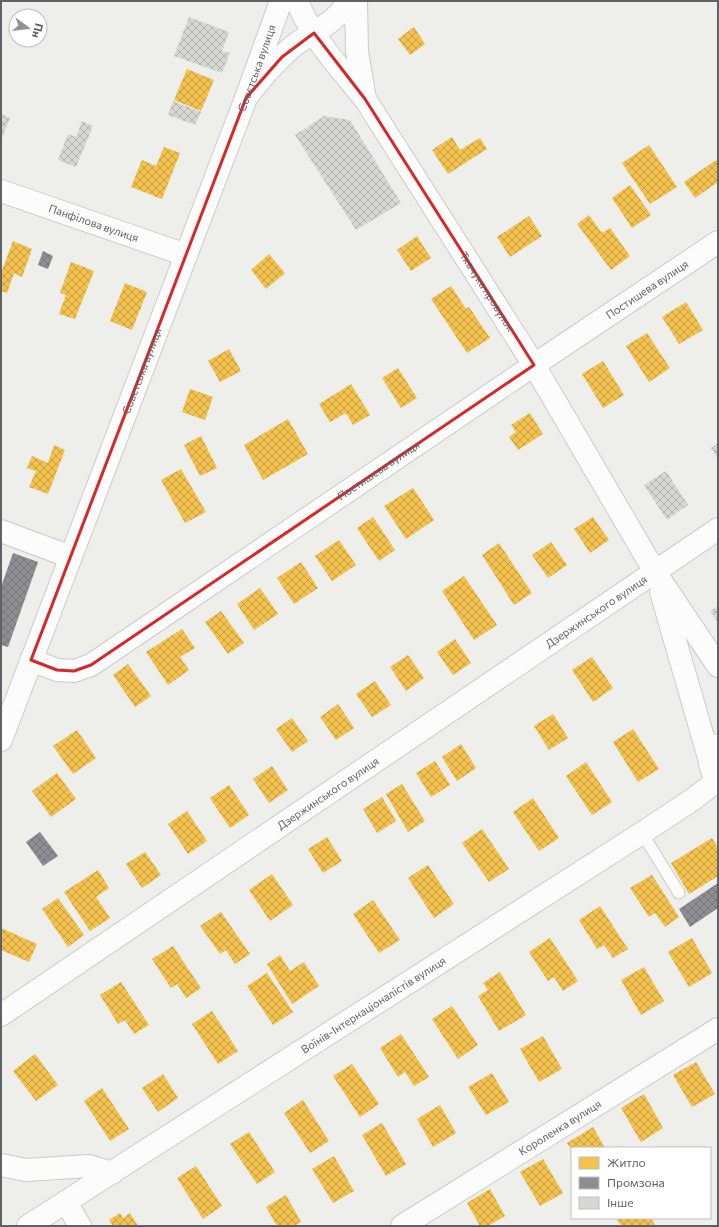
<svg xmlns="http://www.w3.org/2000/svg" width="719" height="1227" font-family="Commissioner,sans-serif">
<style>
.homes{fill:url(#homes-cross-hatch)}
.industry{fill:url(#industry-cross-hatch)}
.building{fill:url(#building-cross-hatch)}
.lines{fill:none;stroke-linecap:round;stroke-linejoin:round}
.lane-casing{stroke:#cbcbcc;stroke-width:13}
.street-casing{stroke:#cbcbcc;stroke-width:24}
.secondary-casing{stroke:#cbcbcc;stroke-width:24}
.lane{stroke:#fcfcfc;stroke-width:11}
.street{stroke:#fcfcfc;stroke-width:22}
.secondary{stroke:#fcfcfc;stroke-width:22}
.marked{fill:none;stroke:#d62828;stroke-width:3;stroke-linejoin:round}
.labels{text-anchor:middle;stroke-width:4;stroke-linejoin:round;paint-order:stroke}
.street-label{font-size:11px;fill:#606067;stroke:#fff}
</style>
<defs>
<pattern id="homes-cross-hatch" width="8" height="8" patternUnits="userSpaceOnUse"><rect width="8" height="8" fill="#f2c14e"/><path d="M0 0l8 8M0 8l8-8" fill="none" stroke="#c7a045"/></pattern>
<pattern id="industry-cross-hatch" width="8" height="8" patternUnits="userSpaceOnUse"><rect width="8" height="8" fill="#8d8d92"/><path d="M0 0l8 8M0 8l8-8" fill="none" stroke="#77777b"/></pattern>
<pattern id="building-cross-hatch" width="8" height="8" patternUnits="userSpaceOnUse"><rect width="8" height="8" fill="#d7d7d4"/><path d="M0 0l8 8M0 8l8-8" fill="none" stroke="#b2b2b0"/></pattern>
</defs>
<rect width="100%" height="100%" fill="#eeeeea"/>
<g class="homes">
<path d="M414,27L425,44L410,55L398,39Z"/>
<path d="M187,69L214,80L201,111L174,100Z"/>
<path d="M452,137L460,150L480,138L487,149L448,174L432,150Z"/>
<path d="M649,145L677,187L650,204L622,163Z"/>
<path d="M164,147L180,153L162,199L131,187L142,160L156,166Z"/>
<path d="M716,160L718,163V182L695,198L684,182Z"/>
<path d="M630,185L651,215L632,228L612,198Z"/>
<path d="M589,215L602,233L610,228L630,256L611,270L577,224Z"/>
<path d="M529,216L542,236L510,257L497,237Z"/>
<path d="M417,236L431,258L411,271L397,250Z"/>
<path d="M13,241L32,249L22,277L14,273L7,293L1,291V273Z"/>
<path d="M269,254L285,273L266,289L251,270Z"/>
<path d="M71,262L94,271L75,319L59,314L66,295L60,293Z"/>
<path d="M125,283L147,292L132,330L110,321Z"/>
<path d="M451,286L466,309L469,307L490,338L467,353L431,299Z"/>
<path d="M686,302L703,330L679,344L662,317Z"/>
<path d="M647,333L670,368L649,382L626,346Z"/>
<path d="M229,349L241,371L220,382L208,361Z"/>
<path d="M603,361L624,395L603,408L582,374Z"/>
<path d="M398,368L417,398L401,408L382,378Z"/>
<path d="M351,384L370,415L353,425L346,413L330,422L319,404Z"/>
<path d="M190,389L213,397L205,420L182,412Z"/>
<path d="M530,413L543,434L518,450L509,437L516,432L511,425Z"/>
<path d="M288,419L308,454L263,480L244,445Z"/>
<path d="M201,436L217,468L200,476L184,445Z"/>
<path d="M54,445L65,450L48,494L29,487L36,471L27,468L32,456L48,463Z"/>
<path d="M181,469L206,512L185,523L161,480Z"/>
<path d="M413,488L434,520L406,539L384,506Z"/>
<path d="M373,517L395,550L379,561L357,528Z"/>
<path d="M593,517L609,540L590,553L574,529Z"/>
<path d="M339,540L356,565L332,581L315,556Z"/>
<path d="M551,542L567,565L548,578L532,555Z"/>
<path d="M499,543L532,593L514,605L482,555Z"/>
<path d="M301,562L318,588L294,604L277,578Z"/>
<path d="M464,576L497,625L474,640L442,591Z"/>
<path d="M260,588L278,614L254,630L237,604Z"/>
<path d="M221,611L244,643L228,654L205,622Z"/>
<path d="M182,629L195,648L180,657L189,670L168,685L146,652Z"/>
<path d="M455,639L471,663L453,675L437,652Z"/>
<path d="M408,655L424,678L406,691L390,667Z"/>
<path d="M592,657L613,688L593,702L572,670Z"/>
<path d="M128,664L151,696L135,707L113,675Z"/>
<path d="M375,681L391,705L372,717L356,694Z"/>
<path d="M338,704L354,728L336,740L320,717Z"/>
<path d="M553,714L568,738L549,750L534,726Z"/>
<path d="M292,718L308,741L292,752L276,729Z"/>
<path d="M633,729L659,769L638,782L613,742Z"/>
<path d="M77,730L96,758L73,774L53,746Z"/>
<path d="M461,744L476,768L457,781L442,757Z"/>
<path d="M435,761L450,785L431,797L416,773Z"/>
<path d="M586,762L612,802L592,815L566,776Z"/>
<path d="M272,766L288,790L269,803L253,779Z"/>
<path d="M57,773L76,799L51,817L32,791Z"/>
<path d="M402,784L425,821L408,832L386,794Z"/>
<path d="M229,785L249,815L230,828L210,798Z"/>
<path d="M382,797L396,821L377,833L363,809Z"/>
<path d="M533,798L559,838L539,851L513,812Z"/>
<path d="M187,811L207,841L188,854L168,824Z"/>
<path d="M482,829L509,869L489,882L462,843Z"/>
<path d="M327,837L342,861L323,873L308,849Z"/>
<path d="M712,838L718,848V876L689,894L671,863Z"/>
<path d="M145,852L161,875L142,888L126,864Z"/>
<path d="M428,865L454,904L434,918L408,878Z"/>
<path d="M98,870L109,888L96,897L110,918L90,931L64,892Z"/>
<path d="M272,874L293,905L270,921L249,890Z"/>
<path d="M652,875L679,917L665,927L655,913L649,917L630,888Z"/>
<path d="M58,898L84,935L68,947L42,909Z"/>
<path d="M373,900L400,940L379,953L353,914Z"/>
<path d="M600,906L628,949L613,958L604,945L597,949L579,920Z"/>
<path d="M221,912L250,954L235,964L226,950L220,954L200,926Z"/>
<path d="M1,928L37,944L29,962L1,950Z"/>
<path d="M550,938L578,981L563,991L554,977L548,981L529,952Z"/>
<path d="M692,938L712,973L689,987L668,952Z"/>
<path d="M173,946L201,988L186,998L177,984L171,988L152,959Z"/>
<path d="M280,955L290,971L304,962L319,986L292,1004L267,964Z"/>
<path d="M644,967L664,1001L641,1015L621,980Z"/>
<path d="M500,972L526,1015L499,1031L478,996L488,990L483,983Z"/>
<path d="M267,973L293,1012L273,1025L247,986Z"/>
<path d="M121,982L149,1025L134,1034L125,1020L118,1024L100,995Z"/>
<path d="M452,1006L478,1045L458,1059L432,1019Z"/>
<path d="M212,1011L238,1051L218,1064L192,1024Z"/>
<path d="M401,1034L429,1077L414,1086L405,1072L398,1077L380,1048Z"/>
<path d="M543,1036L562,1069L539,1082L520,1049Z"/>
<path d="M35,1054L58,1085L36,1101L13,1071Z"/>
<path d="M696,1062L715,1094L692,1107L673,1075Z"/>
<path d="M352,1064L379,1104L360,1117L333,1076Z"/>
<path d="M492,1073L509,1102L486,1115L468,1087Z"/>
<path d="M163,1074L178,1098L158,1112L142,1088Z"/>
<path d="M102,1088L129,1129L110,1141L84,1101Z"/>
<path d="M644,1094L663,1128L641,1142L621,1108Z"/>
<path d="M303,1100L329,1141L310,1153L284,1113Z"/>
<path d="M440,1105L456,1133L433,1147L417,1119Z"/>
<path d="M382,1123L406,1164L386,1176L362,1135Z"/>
<path d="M593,1127L605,1148H572V1150L567,1143Z"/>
<path d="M249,1132L275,1172L257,1184L230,1144Z"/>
<path d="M334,1156L354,1191L333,1203L312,1169Z"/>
<path d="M543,1159L563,1193L540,1206L520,1172Z"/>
<path d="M196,1166L222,1206L203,1219L177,1178Z"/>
<path d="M490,1189L505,1216L488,1226H480L467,1203Z"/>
<path d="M286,1195L301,1222L294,1226H277L266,1207Z"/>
<path d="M120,1213L123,1218L130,1213L138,1226H113L109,1220Z"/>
<path d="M616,1218H651L656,1226H621Z"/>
</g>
<g class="industry">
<path d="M43,251L53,256L48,269L38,265Z"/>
<path d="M13,553L38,562L8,647L1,645V587Z"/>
<path d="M40,832L58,856L43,866L26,842Z"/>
<path d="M718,883V908L690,927L679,909Z"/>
</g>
<g class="building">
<path d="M189,17L229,32L222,51L230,53L222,73L174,56Z"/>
<path d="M173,101L201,112L195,125L168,115Z"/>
<path d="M1,114L10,118L1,140Z"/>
<path d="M324,116L350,120L401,203L356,230L295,135Z"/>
<path d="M82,121L93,126L76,167L58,160L68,134L76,137Z"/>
<path d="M718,443V459L711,448Z"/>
<path d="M666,471L688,505L667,520L644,485Z"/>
<path d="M718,606V623L710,611Z"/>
</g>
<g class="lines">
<defs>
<path id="lane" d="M642,833L679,893"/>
<g id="street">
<path id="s1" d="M1,191L186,255"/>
<path d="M1,531L71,557"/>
<path id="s2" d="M31,660L57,670L74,671L91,665L534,365L718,242"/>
<path id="s3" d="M1,740L246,98L281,1"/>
<path id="s4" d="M1,1015L718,529"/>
<path d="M1,1165L26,1170L89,1166L112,1173"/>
<path d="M66,1202L80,1226"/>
<path id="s5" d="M28,1226L642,833L692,800L717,781"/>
<path id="s6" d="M402,1226L718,1029"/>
</g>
<g id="secondary">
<path d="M297,1C311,37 340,68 364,98"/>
<path id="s7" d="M356,1L357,52L365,99L534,365L655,572L718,666"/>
<path d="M246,98C261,78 277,59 296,44C313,32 339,21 348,1"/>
<path d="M661,592L709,758"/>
<path d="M712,745C707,757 710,771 718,782"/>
</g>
</defs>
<use href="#lane" class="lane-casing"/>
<use href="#street" class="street-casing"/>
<use href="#secondary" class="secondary-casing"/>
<use href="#lane" class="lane"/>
<use href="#street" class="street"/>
<use href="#secondary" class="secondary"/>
</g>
<path class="marked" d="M314,33L365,99L534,365L91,665L74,671L57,670L31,660L246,98L282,57Z"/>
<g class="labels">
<g class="street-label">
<text dy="4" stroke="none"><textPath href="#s3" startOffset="719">Совєтська вулиця</textPath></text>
<text dy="4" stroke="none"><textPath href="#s1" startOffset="98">Панфілова вулиця</textPath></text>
<text dy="4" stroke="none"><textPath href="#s2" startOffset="734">Постишева вулиця</textPath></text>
<text dy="4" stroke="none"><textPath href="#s7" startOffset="327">Ткачука провулок</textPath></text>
<text dy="4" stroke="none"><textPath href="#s3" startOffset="395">Совєтська вулиця</textPath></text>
<text dy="4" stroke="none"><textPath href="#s2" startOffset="410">Постишева вулиця</textPath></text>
<text dy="4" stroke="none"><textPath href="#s4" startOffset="719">Дзержинського вулиця</textPath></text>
<text dy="4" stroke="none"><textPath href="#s4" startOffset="395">Дзержинського вулиця</textPath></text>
<text dy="4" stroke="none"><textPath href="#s5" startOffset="410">Воїнів-Інтернаціоналістів вулиця</textPath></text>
<text dy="4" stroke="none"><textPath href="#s6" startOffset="186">Короленка вулиця</textPath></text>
</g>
</g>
<rect width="719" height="1227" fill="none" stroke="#606067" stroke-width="4"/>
<rect x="571" y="1147" width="140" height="72" fill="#ffffff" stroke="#bfbfc2"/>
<rect x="579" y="1157" width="20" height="12" fill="#f2c14e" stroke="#bfbfc2"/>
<text x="607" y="1167" font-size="12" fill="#606067">Житло</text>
<rect x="579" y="1177" width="20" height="12" fill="#8d8d92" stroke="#bfbfc2"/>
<text x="607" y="1187" font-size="12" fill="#606067">Промзона</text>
<rect x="579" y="1197" width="20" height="12" fill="#d7d7d4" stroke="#bfbfc2"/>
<text x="607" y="1207" font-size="12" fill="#606067">Інше</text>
<g transform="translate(28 28) rotate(105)"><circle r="19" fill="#ffffff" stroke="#bfbfc2"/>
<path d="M0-3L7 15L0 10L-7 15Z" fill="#929295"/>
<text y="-6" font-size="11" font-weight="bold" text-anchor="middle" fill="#606067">Пн</text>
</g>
</svg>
